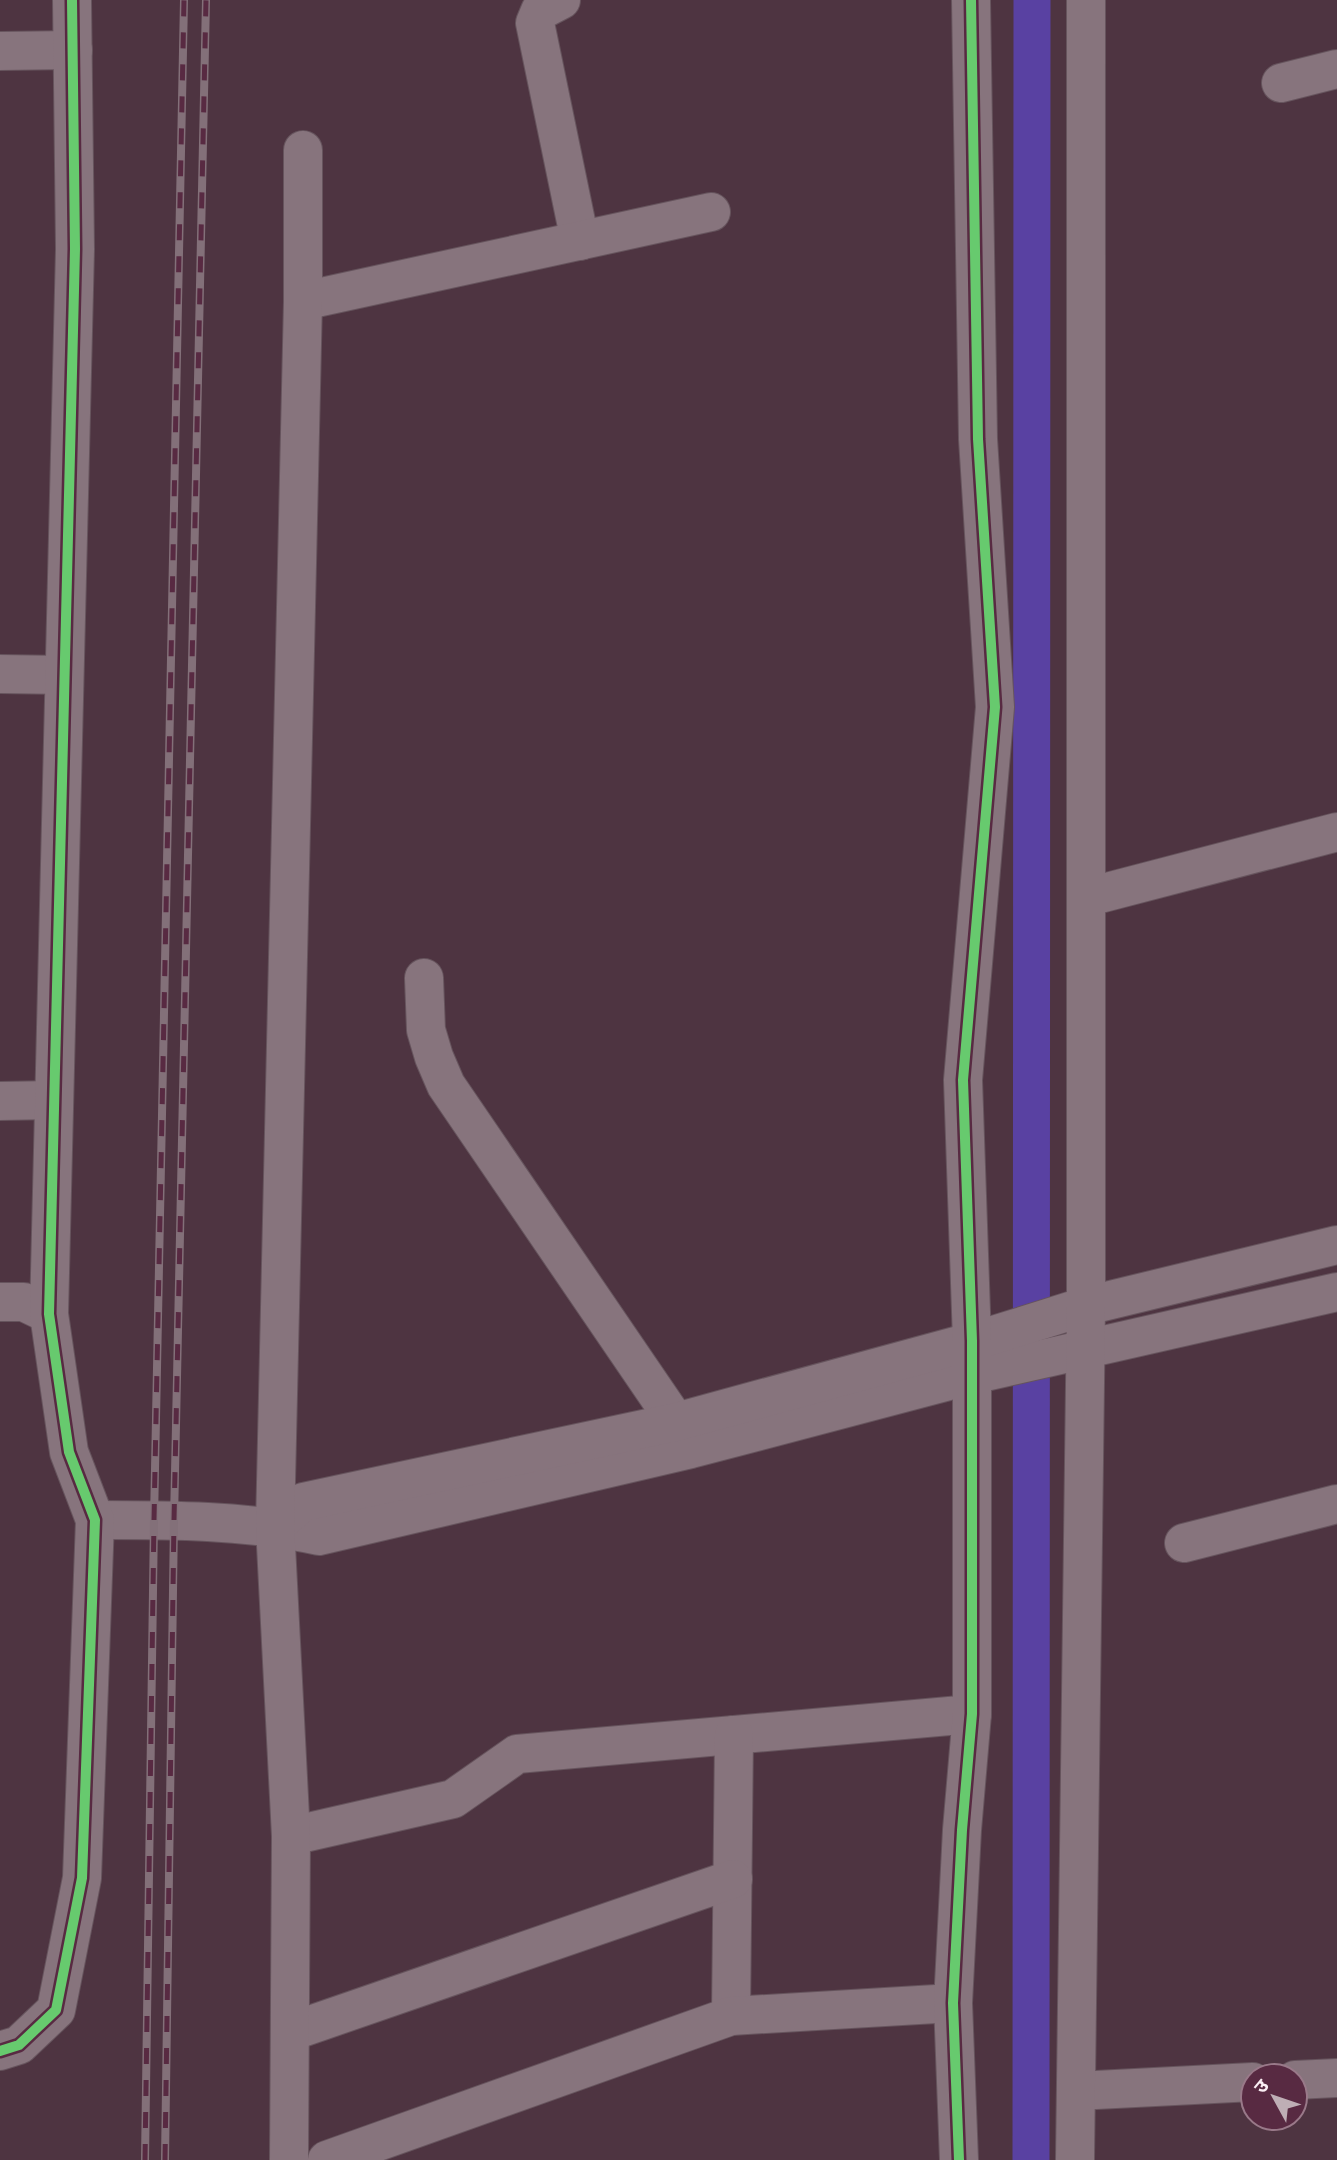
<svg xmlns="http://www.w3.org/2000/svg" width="1337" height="2160" font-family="Manrope,'Noto Sans Devanagari',sans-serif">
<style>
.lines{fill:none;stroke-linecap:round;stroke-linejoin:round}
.canal{stroke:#5941a2;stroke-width:37}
.minor-casing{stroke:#66545d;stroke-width:40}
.minor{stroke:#87747d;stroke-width:38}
.rail-casing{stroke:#837079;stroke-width:8}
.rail{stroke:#582a42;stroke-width:5;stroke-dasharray:16;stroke-linecap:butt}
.cycleway-casing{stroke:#582a42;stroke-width:15}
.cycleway{stroke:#67ca6e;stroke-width:10}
</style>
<rect width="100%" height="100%" fill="#4e3441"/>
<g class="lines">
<path class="canal" d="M1031,2160L1032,0"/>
<defs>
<g id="minor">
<path d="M561,0L540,11L535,23L580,241"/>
<path d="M0,51L73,50"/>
<path d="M1281,83L1337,69"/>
<path d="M303,301L711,212"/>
<path d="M0,674L64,675"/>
<path d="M1088,897L1337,832"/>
<path d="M424,978L426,1030L434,1057L446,1085L676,1422L686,1441"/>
<path d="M0,1101L54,1100"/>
<path d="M0,1302H24L49,1314"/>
<path d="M95,1520C170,1520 246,1520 319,1536L691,1449L972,1375L1337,1292"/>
<path d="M275,1526L303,1502L676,1422L981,1339L1086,1306L1337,1245"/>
<path d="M1184,1543L1337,1504"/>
<path d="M291,1836L453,1799L517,1754L972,1714"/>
<path d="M731,2016L734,1735"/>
<path d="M290,2032L733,1879"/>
<path d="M0,2051L19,2045L56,2010L82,1878L95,1520L69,1452L49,1314L75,249L72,0"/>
<path d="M1295,2080L1337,2078"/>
<path d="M1076,2091L1253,2082"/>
<path d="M289,2160L291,1836L275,1526L303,301V150"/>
<path d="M327,2160L731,2016L953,2003"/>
<path d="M959,2160L953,2003L962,1830L972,1714V1341L963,1080L995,707L978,439L971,0"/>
<path d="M1075,2160L1086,1306V0"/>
</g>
</defs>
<use href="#minor" class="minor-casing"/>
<use href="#minor" class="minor"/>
<defs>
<g id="rail">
<path d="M145,2160L154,1520L184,0"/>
<path d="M165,2160L174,1520L206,0"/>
</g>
</defs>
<use href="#rail" class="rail-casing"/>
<use href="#rail" class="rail"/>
<defs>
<g id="cycleway">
<path d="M0,2051L19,2045L56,2010L82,1878L95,1520L69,1452L49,1314L75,249L72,0"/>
<path d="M959,2160L953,2003L962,1830L972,1714V1341L963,1080L995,707L978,439L971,0"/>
</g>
</defs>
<use href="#cycleway" class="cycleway-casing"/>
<use href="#cycleway" class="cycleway"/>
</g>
<g transform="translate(1274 2097) rotate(310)"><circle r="33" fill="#582a42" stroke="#997989" stroke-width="2"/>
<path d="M0-5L12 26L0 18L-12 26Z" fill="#beaeb5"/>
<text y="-10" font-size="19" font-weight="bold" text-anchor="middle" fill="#fbeff4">उ</text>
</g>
</svg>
